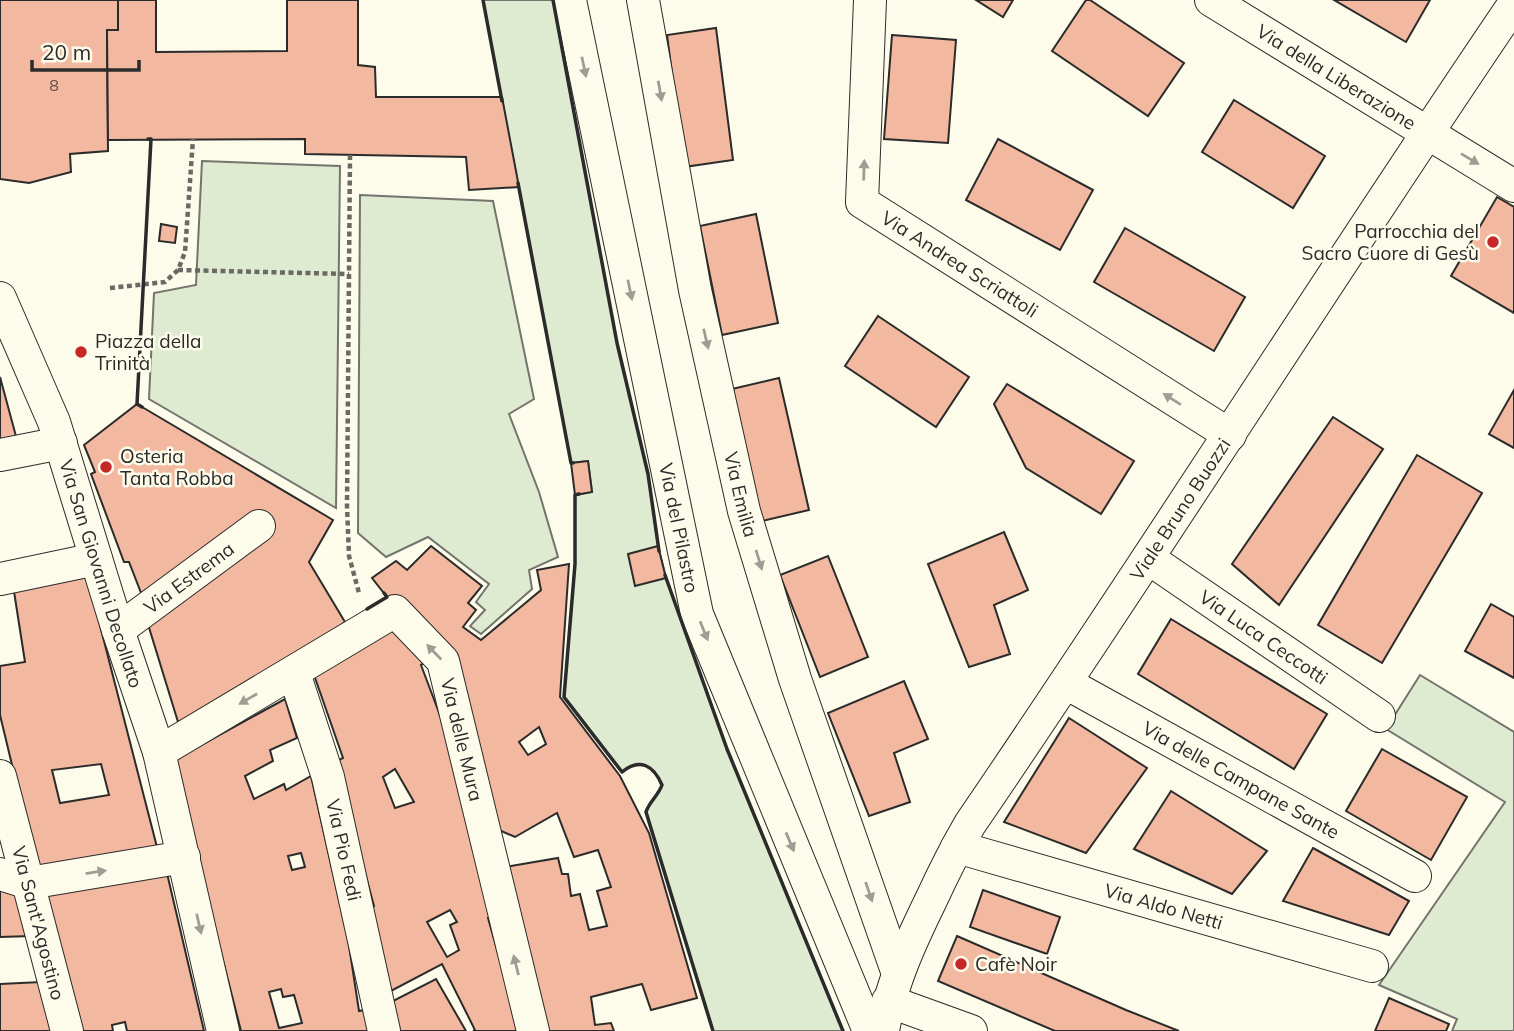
<svg xmlns="http://www.w3.org/2000/svg" width="1514" height="1031" font-family="Mulish,sans-serif">
<style>
.green{fill:#deebd1;stroke:#74746e;stroke-width:2}
.building{fill:#f2b8a0;stroke:#2b2b2b;stroke-width:2;fill-rule:evenodd}
.lines{fill:none;stroke-linecap:round;stroke-linejoin:round}
.minor-casing{stroke:#2b2b2b;stroke-width:34}
.path{stroke:#6a6964;stroke-width:4.5;stroke-dasharray:5 3.5;stroke-linecap:butt}
.minor{stroke:#fdfbea;stroke-width:32}
.wall{stroke:#2b2b2b;stroke-width:3.5}
.oneway{fill:#9e9d94}
.poi-dot{fill:#c62828;stroke:#fdfbea;stroke-width:2.5}
.labels{text-anchor:middle;stroke-width:5;stroke-linejoin:round;paint-order:stroke}
.number-label{font-size:16px;fill:#5d4e48}
.street-label{font-size:19px;fill:#2b2b2b;stroke:#fdfbea}
.poi-label{font-size:19px;fill:#2b2b2b;stroke:#fdfbea;text-anchor:start}
</style>
<rect width="100%" height="100%" fill="#fdfbea"/>
<g class="green">
<path d="M483,0H553L617,343L648,474L658,546L666,578L727,749L843,1031H713L646,812C649,802 658,796 662,786C654,766 640,757 622,772L564,697L575,564V495L592,492L588,461L571,463Z"/>
<path d="M202,161L340,166L336,508L149,399L154,293L196,285Z"/>
<path d="M360,195L493,201L534,399L509,414L539,492L558,557L529,570L532,589L481,634L470,626L485,610L476,602L489,584L428,537L386,557L358,533Z"/>
<path d="M1420,675L1514,732V1031H1452L1457,1019L1379,985L1505,802L1386,729Z"/>
</g>
<g class="building">
<path d="M0,0H118V30H107L108,151L70,154L71,172L29,183L0,179Z"/>
<path d="M118,0H156V52L287,51V0H358V65L375,67L376,97H502L519,187L469,190L466,157L305,154V139L108,140L107,30H118Z"/>
<path d="M976,0H1013L1003,17Z"/>
<path d="M1086,0H1090L1184,63L1148,116L1052,51Z"/>
<path d="M1334,0H1430L1406,42Z"/>
<path d="M716,28L733,160L684,167L667,35Z"/>
<path d="M892,35L956,40L948,143L884,139Z"/>
<path d="M1234,100L1325,156L1293,208L1202,152Z"/>
<path d="M998,139L1093,190L1060,250L966,200Z"/>
<path d="M1497,197L1514,207V313L1451,276Z"/>
<path d="M756,214L778,323L722,335L700,226Z"/>
<path d="M161,224L177,227L175,243L159,241Z"/>
<path d="M1125,228L1245,297L1214,351L1094,282Z"/>
<path d="M878,316L969,377L936,427L845,366Z"/>
<path d="M0,377L20,451L0,453Z"/>
<path d="M779,378L809,510L762,521L732,389Z"/>
<path d="M1007,384L1134,461L1101,514L1026,468L994,404Z"/>
<path d="M1514,390V448L1489,434Z"/>
<path d="M137,404L333,520L309,562L345,622L295,659L237,696L178,722L147,621L143,598L129,562H124L91,474L95,472L84,445Z"/>
<path d="M1333,417L1383,449L1279,605L1232,564Z"/>
<path d="M1417,455L1482,493L1382,663L1318,625Z"/>
<path d="M588,461L592,492L575,495L571,463Z"/>
<path d="M1004,532L1028,590L994,605L1010,654L969,667L928,564Z"/>
<path d="M431,546L482,586L468,603L476,610L463,627L481,640L541,590L537,570L569,564L560,697L620,776L649,833L697,998L651,1010L642,984L591,997L595,1025L611,1023L614,1031H544L505,867L558,858L562,874H568L571,896L580,894L589,930L607,926L597,891L611,887L598,850L574,857L557,813L515,837L499,830L458,664L387,597L372,578L396,561L407,570ZM539,727L546,744L528,755L519,742Z"/>
<path d="M658,546L666,578L635,586L628,554Z"/>
<path d="M828,556L868,657L820,677L780,575Z"/>
<path d="M86,571L159,855L38,873L0,715V666L25,662L13,585ZM101,764L109,795L60,803L52,770Z"/>
<path d="M1491,604L1514,617V678L1465,651Z"/>
<path d="M1171,619L1327,714L1294,769L1138,674Z"/>
<path d="M397,621L427,661L421,665L441,718L494,916L488,918L520,1031H473L475,1030L442,964L389,992L368,908L374,906L335,762L343,758L313,672ZM395,769L414,802L395,808L383,777ZM450,910L457,922L450,925L459,950L447,957L427,922Z"/>
<path d="M904,681L928,739L894,753L910,802L869,816L828,713Z"/>
<path d="M285,699L297,738L270,750L273,761L245,776L254,799L284,784L286,790L311,776L348,939L359,1011L365,1010L369,1031H241L172,761ZM301,853L305,867L292,870L288,856ZM281,989L283,997L294,995L302,1023L279,1028L269,992Z"/>
<path d="M1069,718L1147,768L1086,853L1004,822Z"/>
<path d="M1382,749L1467,797L1431,860L1346,811Z"/>
<path d="M1171,791L1267,851L1232,894L1134,849Z"/>
<path d="M1313,848L1409,901L1389,935L1283,901Z"/>
<path d="M166,869L204,1031H127L125,1022L112,1025L113,1031H76L41,893Z"/>
<path d="M21,884L31,936L0,937V885Z"/>
<path d="M983,890L1060,917L1047,954L970,927Z"/>
<path d="M957,936L1126,1010L1179,1031H1055L938,981Z"/>
<path d="M436,979L466,1031H396L389,1003Z"/>
<path d="M41,982L54,1031H0V984Z"/>
<path d="M1389,998L1449,1024L1446,1031H1375Z"/>
</g>
<g class="lines">
<defs>
<g id="minor">
<path id="s1" d="M570,0L697,614L869,1031"/>
<path id="s2" d="M643,0L695,290L744,511L795,679L898,974"/>
<path id="s3" d="M870,0L862,202L1230,435"/>
<path id="s4" d="M1211,0L1514,186"/>
<path id="s5" d="M0,298L54,422L118,630L159,752L223,1031"/>
<path d="M0,455L61,443"/>
<path id="s6" d="M1148,558L1379,716"/>
<path d="M0,579L96,559"/>
<path id="s7" d="M118,630L259,526"/>
<path id="s8" d="M294,673L328,777L384,1031"/>
<path id="s9" d="M1066,683L1415,876"/>
<path id="s10" d="M159,752L395,611L443,661L533,1031"/>
<path id="s11" d="M0,776L67,1031"/>
<path id="s12" d="M957,847L1372,966"/>
<path d="M0,874L29,883L184,857"/>
<path d="M888,1001L971,1031"/>
<path id="s13" d="M883,1031C891,984 910,943 931,900C943,874 956,848 970,824C1155,553 1330,275 1514,4"/>
</g>
</defs>
<use href="#minor" class="minor-casing"/>
<g class="path">
<path d="M350,155L347,506L349,556L359,593"/>
<path d="M178,270L349,274"/>
<path d="M110,288L165,282L178,270L185,252L193,139"/>
</g>
<use href="#minor" class="minor"/>
<g class="wall">
<path d="M483,0L502,101"/>
<path d="M553,0L617,343L648,474L659,551"/>
<path d="M518,183L571,463H573"/>
<path d="M142,407L137,404L151,139H148"/>
<path d="M579,494L575,495V564L564,697L622,772C640,757 654,766 662,785C658,796 649,802 646,812L713,1031"/>
<path d="M665,575L727,749L843,1031"/>
<path d="M367,609L387,597L384,593"/>
</g>
</g>
<defs><path id="oneway-solid" d="M-6-.8H1V-3.2L6.5 0L1 3.2V.8H-6Z" transform="scale(1.75)"/></defs>
<g class="oneway">
<use href="#oneway-solid" transform="translate(584 67) rotate(78)"/>
<use href="#oneway-solid" transform="translate(660 91) rotate(80)"/>
<use href="#oneway-solid" transform="translate(1470 159) rotate(31)"/>
<use href="#oneway-solid" transform="translate(864 170) rotate(-88)"/>
<use href="#oneway-solid" transform="translate(630 290) rotate(78)"/>
<use href="#oneway-solid" transform="translate(706 339) rotate(77)"/>
<use href="#oneway-solid" transform="translate(1172 399) rotate(-148)"/>
<use href="#oneway-solid" transform="translate(759 560) rotate(73)"/>
<use href="#oneway-solid" transform="translate(704 631) rotate(68)"/>
<use href="#oneway-solid" transform="translate(434 652) rotate(-134)"/>
<use href="#oneway-solid" transform="translate(248 699) rotate(150)"/>
<use href="#oneway-solid" transform="translate(790 842) rotate(67)"/>
<use href="#oneway-solid" transform="translate(96 872) rotate(-9)"/>
<use href="#oneway-solid" transform="translate(869 892) rotate(71)"/>
<use href="#oneway-solid" transform="translate(199 924) rotate(77)"/>
<use href="#oneway-solid" transform="translate(516 965) rotate(-104)"/>
</g>
<g class="poi-dot">
<circle cx="1493" cy="242" r="7"/>
<circle cx="81" cy="352" r="7"/>
<circle cx="106" cy="467" r="7"/>
<circle cx="961" cy="964" r="7"/>
</g>
<g class="labels">
<g class="number-label">
<text x="54" y="91">8</text>
</g>
<g class="street-label">
<text dy="7" stroke="none"><textPath href="#s4" startOffset="147">Via della Liberazione</textPath></text>
<text dy="7" stroke="none"><textPath href="#s3" startOffset="318">Via Andrea Scriattoli</textPath></text>
<text dy="7" stroke="none"><textPath href="#s2" startOffset="504">Via Emilia</textPath></text>
<text dy="7" stroke="none"><textPath href="#s13" startOffset="604">Viale Bruno Buozzi</textPath></text>
<text dy="7" stroke="none"><textPath href="#s1" startOffset="539">Via del Pilastro</textPath></text>
<text dy="7" stroke="none"><textPath href="#s5" startOffset="294">Via San Giovanni Decollato</textPath></text>
<text dy="7" stroke="none"><textPath href="#s7" startOffset="88">Via Estrema</textPath></text>
<text dy="7" stroke="none"><textPath href="#s6" startOffset="140">Via Luca Ceccotti</textPath></text>
<text dy="7" stroke="none"><textPath href="#s10" startOffset="425">Via delle Mura</textPath></text>
<text dy="7" stroke="none"><textPath href="#s9" startOffset="200">Via delle Campane Sante</textPath></text>
<text dy="7" stroke="none"><textPath href="#s8" startOffset="184">Via Pio Fedi</textPath></text>
<text dy="7" stroke="none"><textPath href="#s12" startOffset="215">Via Aldo Netti</textPath></text>
<text dy="7" stroke="none"><textPath href="#s11" startOffset="152">Via Sant'Agostino</textPath></text>
</g>
<g class="poi-label">
<text x="1479" y="238" text-anchor="end">Parrocchia del<tspan x="1479" dy="22">Sacro Cuore di Gesù</tspan></text>
<text x="95" y="348">Piazza della<tspan x="95" dy="22">Trinità</tspan></text>
<text x="120" y="463">Osteria<tspan x="120" dy="22">Tanta Robba</tspan></text>
<text x="975" y="971">Cafè Noir</text>
</g>
</g>
<path d="M32 60v10h107v-10" fill="none" stroke="#2b2b2b" stroke-width="3.5"/>
<text x="42" y="60" font-size="21" fill="#2b2b2b" stroke="#fdfbea" stroke-width="5" paint-order="stroke">20 m</text>
</svg>
